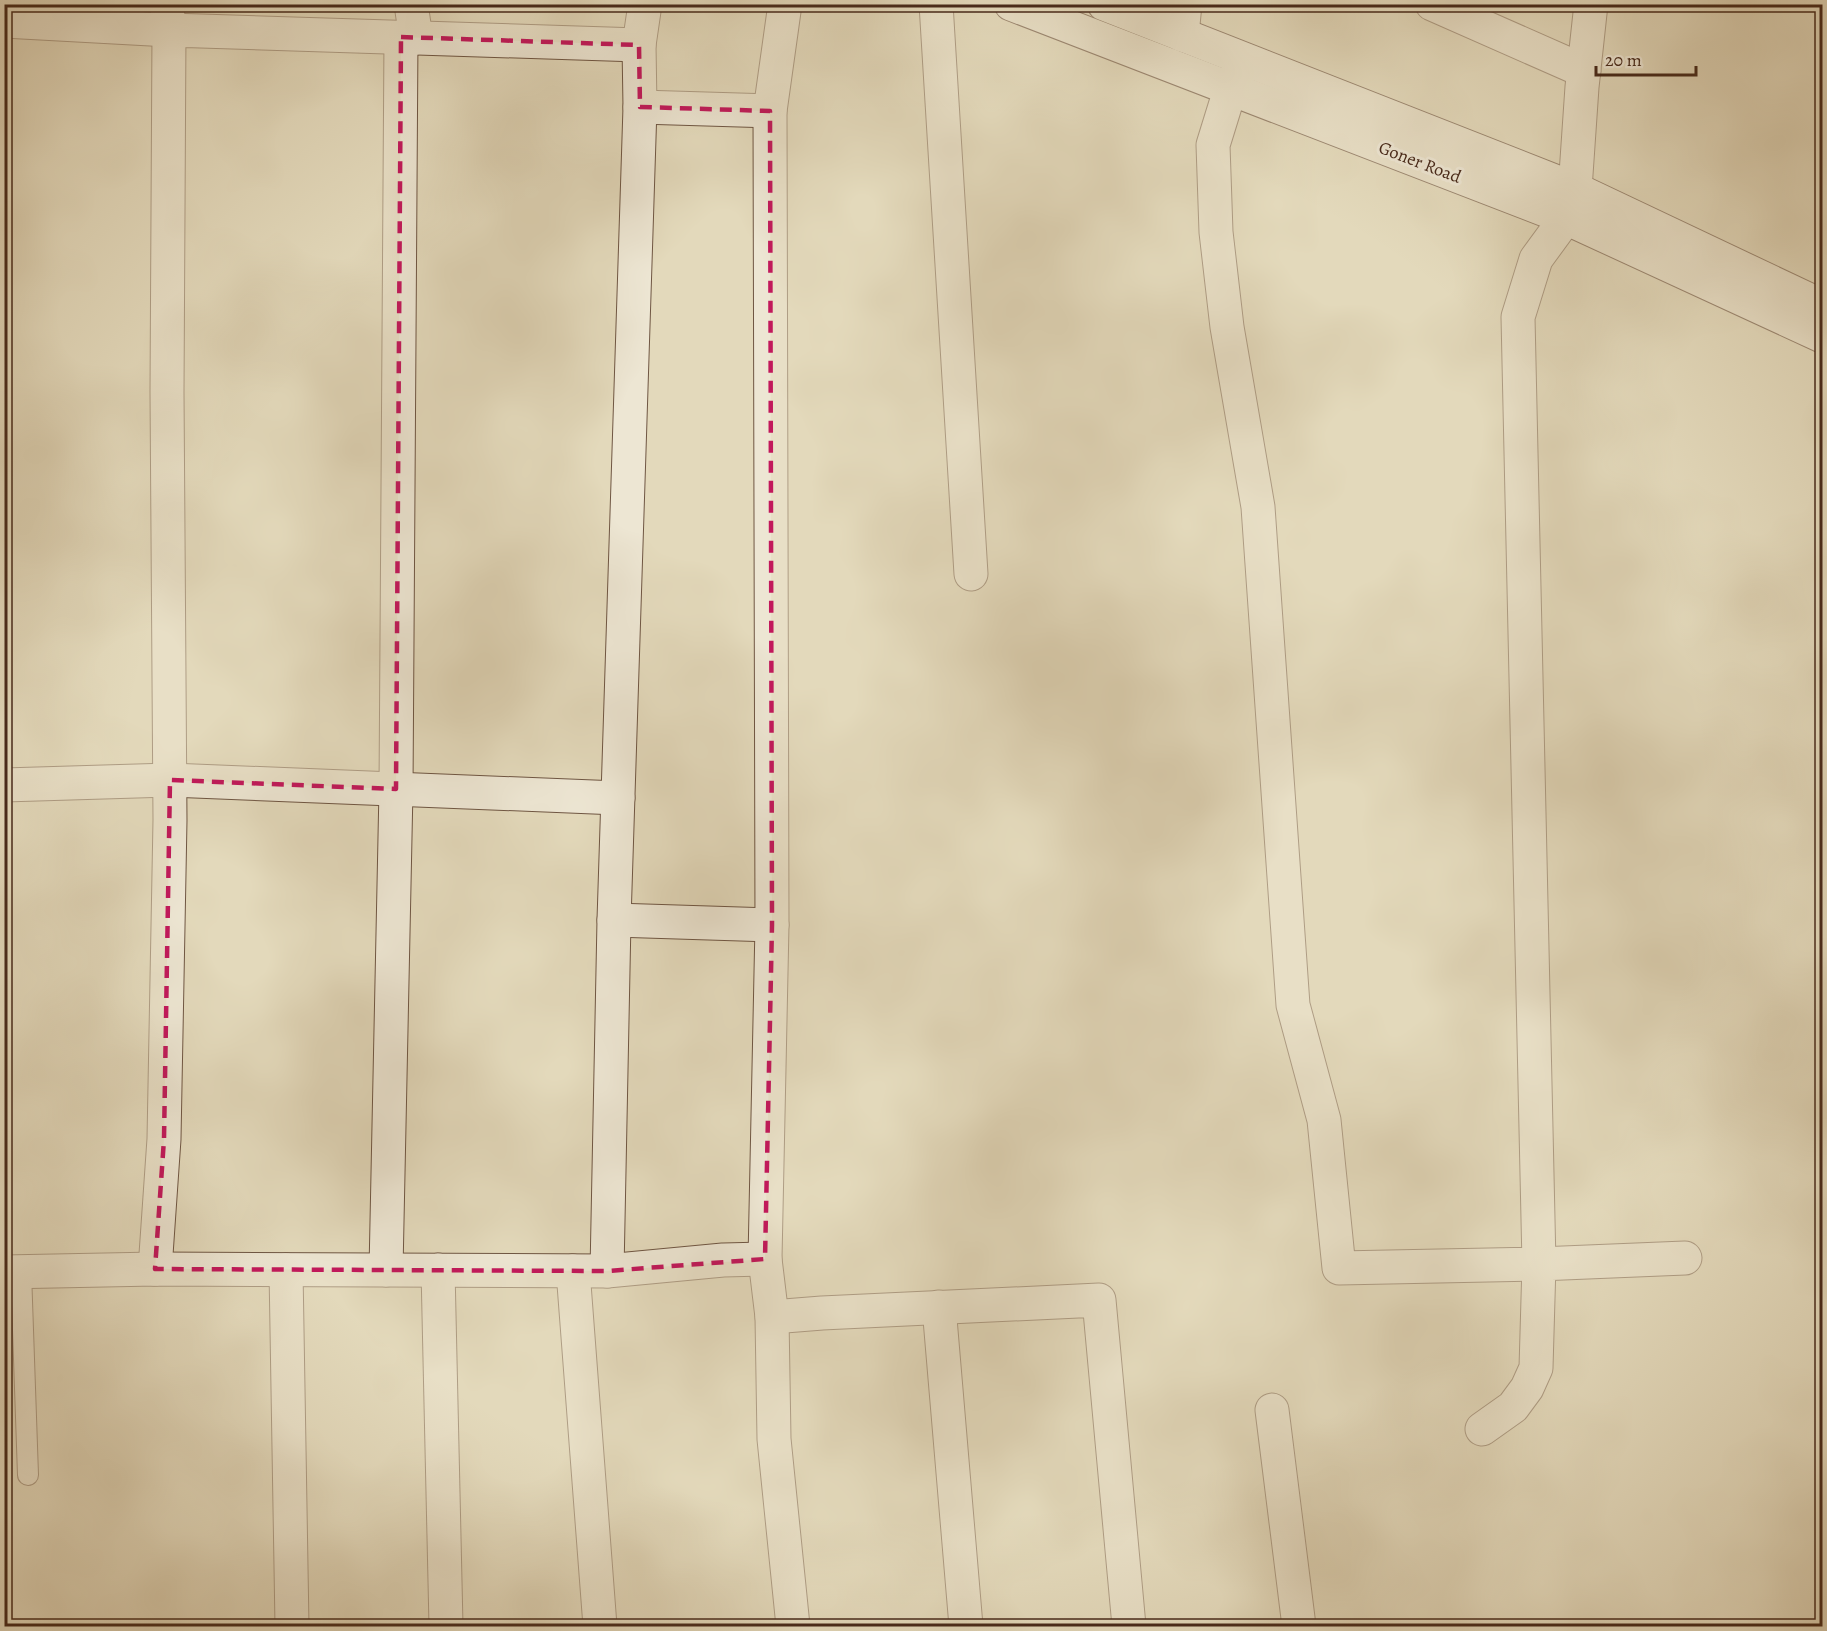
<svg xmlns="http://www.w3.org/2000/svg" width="1827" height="1631" font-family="Alegreya,serif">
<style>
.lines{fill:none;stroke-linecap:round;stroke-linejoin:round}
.lane-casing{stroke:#6f5643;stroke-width:22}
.street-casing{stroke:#6f5643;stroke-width:35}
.secondary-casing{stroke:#482a1b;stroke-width:35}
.lane{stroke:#ede6d3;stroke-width:20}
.street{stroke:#ede6d3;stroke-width:33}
.secondary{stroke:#ede6d3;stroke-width:33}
.marked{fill:none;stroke:#c2185b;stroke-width:4.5;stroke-dasharray:12 8;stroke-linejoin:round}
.labels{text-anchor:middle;stroke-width:6;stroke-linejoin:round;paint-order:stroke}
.street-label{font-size:18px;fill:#482a1b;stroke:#ede6d3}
</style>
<rect width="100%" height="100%" fill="#e3d9bb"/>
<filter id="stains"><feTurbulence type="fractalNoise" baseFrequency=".00333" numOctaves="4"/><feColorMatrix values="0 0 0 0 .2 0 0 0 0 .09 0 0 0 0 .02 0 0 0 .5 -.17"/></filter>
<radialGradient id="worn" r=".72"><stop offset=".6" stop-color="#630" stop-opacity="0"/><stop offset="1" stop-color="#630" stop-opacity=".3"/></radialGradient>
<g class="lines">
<defs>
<path id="lane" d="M21,1272L28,1475"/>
<g id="street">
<path d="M411,4L416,38"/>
<path d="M785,4L770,111L772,925L765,1259L772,1317L774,1439L793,1626"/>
<path d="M936,4L971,574"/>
<path d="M1432,4L1584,71"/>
<path d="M4,21L169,30L167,4"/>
<path d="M1182,35L1185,4"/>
<path d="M1242,64L1230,90L1213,145L1216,232L1227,327L1258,507L1293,1005L1324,1120L1339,1268L1539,1264L1518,317L1536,259L1566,218"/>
<path d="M640,107L770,111"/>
<path d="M1575,189L1582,87L1591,4"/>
<path d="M4,785L170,780L618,798"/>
<path d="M614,920L772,925"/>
<path d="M155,1269L164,1139L170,820L167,392L169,30L639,45L645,4"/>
<path d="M286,1270L292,1626"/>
<path d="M386,1270L396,789L401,37"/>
<path d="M438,1270L446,1626"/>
<path d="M573,1271L600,1626"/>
<path d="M607,1271L723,1260L765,1259"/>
<path d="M4,1272L155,1269L607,1271L614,920L640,107L639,45"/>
<path d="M939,1307L966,1626"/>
<path d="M772,1317L822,1313L1099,1300L1129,1626"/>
<path d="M1272,1410L1299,1626"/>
<path d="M1482,1429L1513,1407L1527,1388L1536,1368L1539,1264L1685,1258"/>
</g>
<g id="secondary">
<path d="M1011,4L1566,218L1822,336"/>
<path d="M1104,4L1575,189L1822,306"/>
</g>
</defs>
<use href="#lane" class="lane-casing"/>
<use href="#street" class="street-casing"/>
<use href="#secondary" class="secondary-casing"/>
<use href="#lane" class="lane"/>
<use href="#street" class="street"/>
<use href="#secondary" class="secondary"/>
</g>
<path d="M0 0H1827V1631H0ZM401,37L639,45L640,107L770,111L772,925L765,1259L607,1271L155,1269L164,1139L170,780L396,789Z" fill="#e3d9bb" fill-opacity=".55" fill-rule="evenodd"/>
<path class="marked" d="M401,37L639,45L640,107L770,111L772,925L765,1259L607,1271L155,1269L164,1139L170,780L396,789Z"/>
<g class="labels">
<g class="street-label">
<text transform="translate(1420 162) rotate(21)" y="6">Goner Road</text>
</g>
</g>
<rect width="1827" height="1631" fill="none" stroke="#e3d9bb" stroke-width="24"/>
<rect x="6" y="6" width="1815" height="1619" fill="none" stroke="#482a1b" stroke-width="3"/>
<rect x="12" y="12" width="1803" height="1607" fill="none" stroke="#482a1b" stroke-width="1.5"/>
<path d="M1596 66v9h100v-9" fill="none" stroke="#482a1b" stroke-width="3"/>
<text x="1605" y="66" font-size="18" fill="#482a1b" stroke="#ede6d3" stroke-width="4.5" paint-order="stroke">20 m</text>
<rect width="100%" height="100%" filter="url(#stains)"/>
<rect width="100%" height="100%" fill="url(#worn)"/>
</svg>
